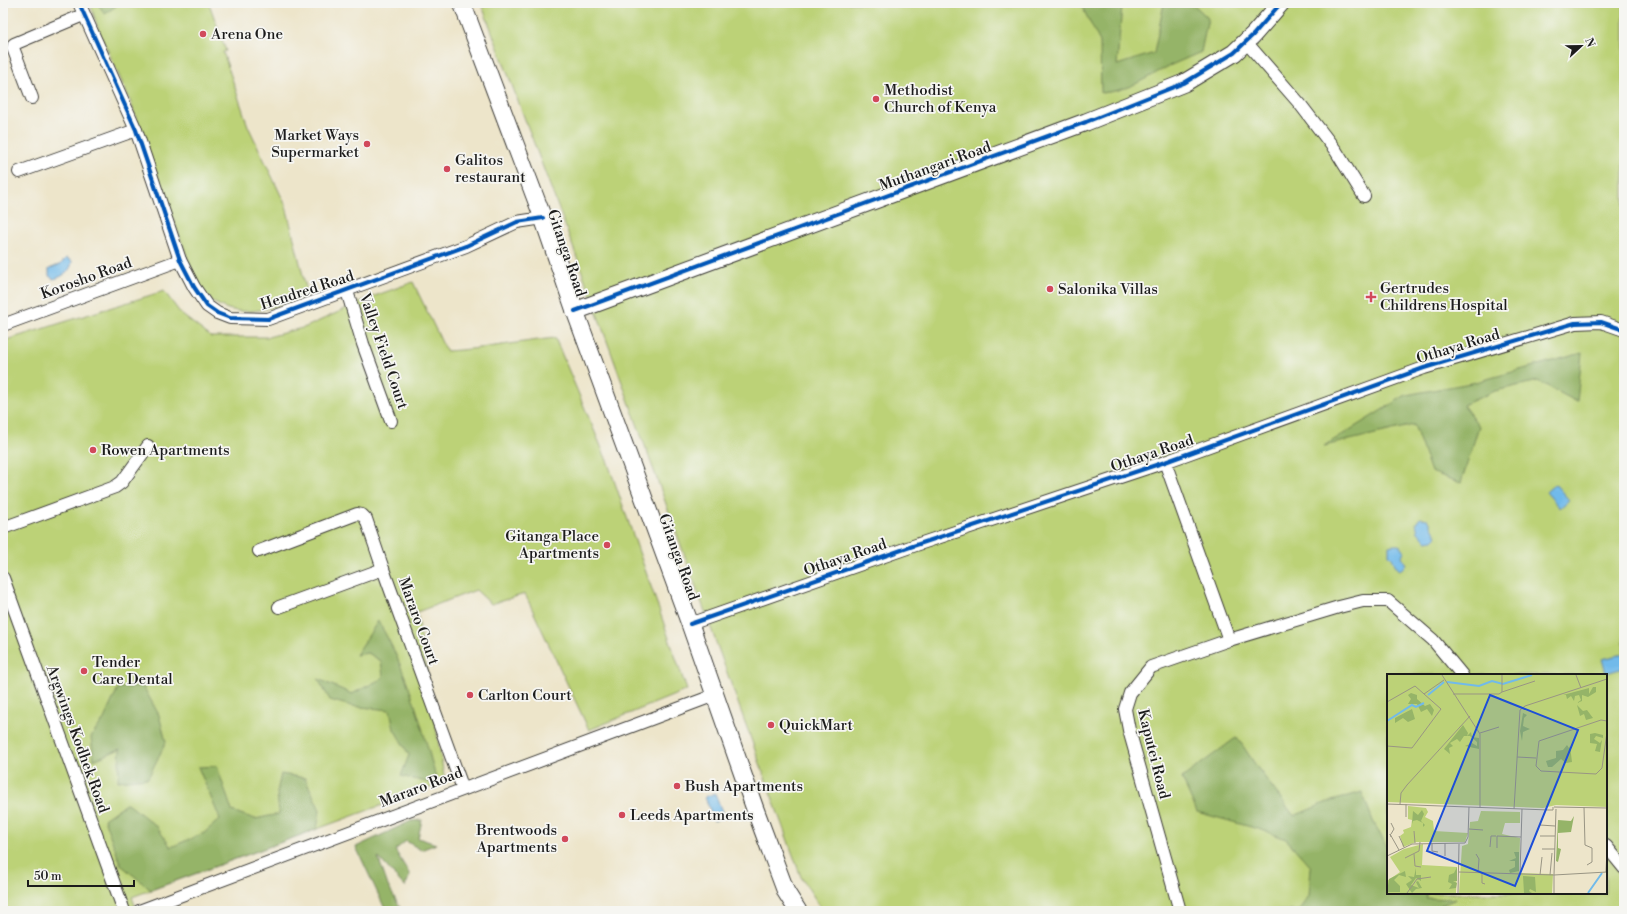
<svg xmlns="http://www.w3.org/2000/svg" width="1627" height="914" font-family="'Libre Bodoni',serif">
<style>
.green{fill:#bcd277;stroke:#6c774a;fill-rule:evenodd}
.forest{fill:#95b468;stroke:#586842}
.water{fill:#71baea;stroke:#466b83}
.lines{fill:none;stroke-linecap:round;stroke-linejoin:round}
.street-casing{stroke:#3b3a36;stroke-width:14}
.secondary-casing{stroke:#3b3a36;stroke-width:19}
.street{stroke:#fff;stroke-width:12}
.secondary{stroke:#fff;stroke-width:17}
.cycleway-casing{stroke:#f6f6f2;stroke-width:6}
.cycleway{stroke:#0057b8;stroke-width:4}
.poi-dot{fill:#d1495b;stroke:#f6f6f2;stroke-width:1.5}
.labels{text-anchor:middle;stroke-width:3.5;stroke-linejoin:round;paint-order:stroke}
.poi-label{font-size:15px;fill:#1c1c1c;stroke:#f6f6f2;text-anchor:start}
.street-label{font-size:15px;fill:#1c1c1c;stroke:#f6f6f2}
.inset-river{fill:none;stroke:#71baea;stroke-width:2}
.inset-road{fill:none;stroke:#999584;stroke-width:1}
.view{fill:#1d4ed8;fill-opacity:0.15;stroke:#1d4ed8;stroke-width:2}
.inset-edge{fill:none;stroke:#1c1c1c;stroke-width:2}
</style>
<rect width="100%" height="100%" fill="#f6f6f2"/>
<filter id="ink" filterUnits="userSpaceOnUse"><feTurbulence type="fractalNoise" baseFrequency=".025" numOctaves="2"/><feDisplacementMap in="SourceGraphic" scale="8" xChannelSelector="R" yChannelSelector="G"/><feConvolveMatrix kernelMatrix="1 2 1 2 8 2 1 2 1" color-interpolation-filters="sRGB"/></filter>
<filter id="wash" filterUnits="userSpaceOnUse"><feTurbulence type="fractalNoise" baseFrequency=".012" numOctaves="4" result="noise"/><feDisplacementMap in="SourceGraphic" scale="16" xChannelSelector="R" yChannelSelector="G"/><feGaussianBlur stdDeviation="0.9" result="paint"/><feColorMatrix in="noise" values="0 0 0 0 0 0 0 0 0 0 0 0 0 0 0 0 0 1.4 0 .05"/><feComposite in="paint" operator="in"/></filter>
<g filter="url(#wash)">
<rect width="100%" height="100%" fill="#ede5ca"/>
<g class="green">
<path d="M90,3H207L210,6L226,51L223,52L248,126L286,206L308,296C276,307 232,325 205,294C200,287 196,277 192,270L129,98L99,31Z"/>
<path d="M481,3H1624V911H823L801,877L569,236ZM1388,675H1606V893H1388Z"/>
<path d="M413,282L446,351C483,349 518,342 555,338L608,463L687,690L589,730L525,594L491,604L476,590L417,612L445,782L132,897L137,911H3V341L164,291L181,314L211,337H268L306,327L369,298Z"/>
</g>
<g class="forest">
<path d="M97,3H120L105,14Z"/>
<path d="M1080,3H1120L1122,6L1117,65L1154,53L1164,3H1192L1208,18L1201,52C1190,57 1180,61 1169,66C1145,78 1130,91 1101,93L1100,42Z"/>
<path d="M1582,353L1577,402L1538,381L1495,391L1463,405L1479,426L1461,483L1431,472L1414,425L1324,446L1406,395L1476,382Z"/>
<path d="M378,621C408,670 423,730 438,785L401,776L409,755L394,729L390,710L351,706L330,700L318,679L352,694L379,680L383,676L381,661L368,653L356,655Z"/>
<path d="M143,686L159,715L166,742L148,778L118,781L120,749L94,760L91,737L104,719L118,688Z"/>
<path d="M1237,737L1257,767L1294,816L1325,803L1362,792L1373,821L1388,849V893H1428L1426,898L1456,899L1428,911H1298L1309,896L1311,867L1286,839L1262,830L1197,812L1182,778Z"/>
<path d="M217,766L232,811L255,819L279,814L277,792L281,774L305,778L320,810L317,829L151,890L121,865L104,819L127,803L156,826L171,847L204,833L220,819L198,767Z"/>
<path d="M422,820L418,838L436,844L421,850L406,841L395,850L410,875L405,887L378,857L388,886L402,911H386L356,847L411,821Z"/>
</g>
<g class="water">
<path d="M66,258L72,261C72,270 62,278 53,279L49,276V269L61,264Z"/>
<path d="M1555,484L1569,500L1560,508L1546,492Z"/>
<path d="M1420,518L1428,519L1437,536L1433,540L1426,541L1418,532L1416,523Z"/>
<path d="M1394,545H1400L1404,551L1402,556L1406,565L1400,570C1393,566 1395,559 1389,555V546Z"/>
<path d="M1624,654V668L1606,673L1602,659Z"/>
<path d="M715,793L724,817L714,821L705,797Z"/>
</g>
</g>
<g filter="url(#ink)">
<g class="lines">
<defs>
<g id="street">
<path d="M79,3L136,130L180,260L194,287L207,306L217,313L230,318L268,319L466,246L517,222L543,218"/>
<path d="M1246,42L1300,104L1336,151L1364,196"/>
<path d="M32,98L13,48L14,44L83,15"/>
<path d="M19,172L136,130"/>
<path d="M347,291L363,344L391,421"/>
<path d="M3,325L180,260"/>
<path d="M1165,462L1229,640"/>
<path d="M3,528L115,487L122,482L148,446"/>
<path d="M259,551L357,514L362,515L366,519L383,569"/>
<path d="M3,578L124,911"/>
<path d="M279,607L383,569L463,789"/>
<path d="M690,624L913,546L1165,462L1424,368L1575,323L1601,322L1624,330"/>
<path d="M1606,846L1624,868"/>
<path d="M139,911L715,695"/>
<path d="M1180,911L1129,730L1125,709L1130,693L1151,667L1229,640L1339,607L1363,601H1388L1433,640L1462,675"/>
</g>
<g id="secondary">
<path d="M462,3L543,218L575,311L690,624L755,809L786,892L798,911"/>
<path d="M575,311L1086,122L1184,83L1234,53L1253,35L1281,3"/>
</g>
</defs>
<use href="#street" class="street-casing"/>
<use href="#secondary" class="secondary-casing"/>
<use href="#street" class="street"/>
<use href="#secondary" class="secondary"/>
<defs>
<g id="cycleway">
<path d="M79,3L136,130L180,260L194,287L207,306L217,313L230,318L268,319L466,246L517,222L543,218"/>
<path d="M575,311L1086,122L1184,83L1234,53L1253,35L1281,3"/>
<path d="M690,624L913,546L1165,462L1424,368L1575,323L1601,322L1624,330"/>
</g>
</defs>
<use href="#cycleway" class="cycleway-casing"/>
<use href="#cycleway" class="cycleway"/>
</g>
</g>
<g class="poi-dot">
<circle cx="203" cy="34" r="4"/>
<circle cx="876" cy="99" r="4"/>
<circle cx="367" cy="144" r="4"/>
<circle cx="447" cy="169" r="4"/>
<circle cx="1050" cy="289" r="4"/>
<path d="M1369 291h4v4h4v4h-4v4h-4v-4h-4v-4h4z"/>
<circle cx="93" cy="450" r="4"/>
<circle cx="607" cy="545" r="4"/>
<circle cx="84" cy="671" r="4"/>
<circle cx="470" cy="695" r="4"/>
<circle cx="771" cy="725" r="4"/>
<circle cx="677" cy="786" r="4"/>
<circle cx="622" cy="815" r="4"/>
<circle cx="565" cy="839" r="4"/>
</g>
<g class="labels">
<g class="poi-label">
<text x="211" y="39">Arena One</text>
<text x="884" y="95">Methodist<tspan x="884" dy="17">Church of Kenya</tspan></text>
<text x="359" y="140" text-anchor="end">Market Ways<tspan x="359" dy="17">Supermarket</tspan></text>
<text x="455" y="165">Galitos<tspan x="455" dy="17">restaurant</tspan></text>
<text x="1380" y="293">Gertrudes<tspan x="1380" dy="17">Childrens Hospital</tspan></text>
<text x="1058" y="294">Salonika Villas</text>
<text x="101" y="455">Rowen Apartments</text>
<text x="599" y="541" text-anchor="end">Gitanga Place<tspan x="599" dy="17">Apartments</tspan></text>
<text x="92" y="667">Tender<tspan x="92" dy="17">Care Dental</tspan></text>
<text x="478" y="700">Carlton Court</text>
<text x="779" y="730">QuickMart</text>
<text x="685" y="791">Bush Apartments</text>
<text x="630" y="820">Leeds Apartments</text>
<text x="557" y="835" text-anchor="end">Brentwoods<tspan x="557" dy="17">Apartments</tspan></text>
</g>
<g class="street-label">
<text transform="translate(935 166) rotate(-20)" y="5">Muthangari Road</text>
<text transform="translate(567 253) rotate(71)" y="5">Gitanga Road</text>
<text transform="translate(86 278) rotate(-20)" y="5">Korosho Road</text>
<text transform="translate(307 290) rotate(-18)" y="5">Hendred Road</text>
<text transform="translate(1458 346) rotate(-17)" y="5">Othaya Road</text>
<text transform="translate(384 351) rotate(71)" y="5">Valley Field Court</text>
<text transform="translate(1152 453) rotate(-19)" y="5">Othaya Road</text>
<text transform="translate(679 557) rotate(70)" y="5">Gitanga Road</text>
<text transform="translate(845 557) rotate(-19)" y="5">Othaya Road</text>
<text transform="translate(419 621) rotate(70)" y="5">Mararo Court</text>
<text transform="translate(78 739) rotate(70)" y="5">Argwings Kodhek Road</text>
<text transform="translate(1154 754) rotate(76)" y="5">Kaputei Road</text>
<text transform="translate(421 787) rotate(-21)" y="5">Mararo Road</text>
</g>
</g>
<g transform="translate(1387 674)">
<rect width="220" height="220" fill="#ede5ca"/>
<path d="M0,1H220V133L169,131L156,134L0,128ZM21,132L39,134L41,138L38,143L46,147L47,157L81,159L78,168H29L16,173L13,162L17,159L16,156L24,153L25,146L21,145ZM94,137L133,138V149H118L115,160L133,164L132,199L166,200L165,219H72L75,172L81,170L83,148L91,147ZM36,170L35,191L70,193L69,219H0V207L13,198L3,183L17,175Z" fill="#bcd277"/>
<path d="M206,13H209V18L201,23L195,21V27L190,29L194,26L192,21L188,22L187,27L184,22L180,25L179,21H176L202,14V20ZM24,19L30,21V25L38,32L43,30L47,36L45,42L40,35L34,38L30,30H21L24,25L21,21ZM190,31L196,37L200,36L206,44L199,46L197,40L193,42ZM25,35L28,45L21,48L16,44L8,49V44ZM136,39L140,41L137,44L136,52L143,55L136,58L135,67L133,57ZM76,51L81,59L80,62L84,58L85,63L92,64V75L78,72L85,69L90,72V68L83,62H77L73,68L70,65L63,69L66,72L62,74L63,80L57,75ZM208,59L216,61V64L209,62L207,65L213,69L215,66L213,78L208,77L210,70L203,69V60ZM180,71L182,74L183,72L185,88L179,89L174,85L165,93H161L159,87L169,84V77L176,76ZM35,136L37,140L34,147L38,151L36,153V149L30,146L26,147L25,150L26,137L31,141ZM187,142L184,158L171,159V174L174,175L171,188L169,187L171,146L184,147ZM127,178H132V197L123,199L122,196L128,193V187H122L129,184ZM70,193V207H66L70,209L69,214L62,215L65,210L61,208L62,201L67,199ZM29,194V201H34V207L29,204L24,211L32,214L29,208L31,207L35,214L29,215L25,219L19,210L25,206L21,202L27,203ZM18,197L19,203L12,201L7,206L13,212V218H0L2,205ZM136,202L148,203L149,218L143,215L142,217L145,219H137Z" fill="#95b468"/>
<path class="inset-river" d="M60,8L92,12L105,7L116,10L145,1M41,21L57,8M0,47L25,31L29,33L37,29M201,219L215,199"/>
<path class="inset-road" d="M55,1L93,60V134M189,1L194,14M115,18L148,7M37,20L57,6M66,20H112L115,18V1M0,28L28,12L54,35L25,74L0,72M220,47L214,46L152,67L149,92L154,97L209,100L215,94L220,58M93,59L112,53M130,83L149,84M0,130L162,136H166V133M13,130L14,119L20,111L83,42M167,133L220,134M197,133L198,171L205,174V188L200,191M127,135L133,36L138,32L220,5M169,135L167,201L220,198M19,143V130M153,151L168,152M82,155L96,156M27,157L28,169M4,160L7,155L4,149M12,162L17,173M153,162H168M4,163L3,160L12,176M45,169V177L51,178M103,173L104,162H109M110,174V162L134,163M155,175H168M27,180L28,192L34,193M89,180L92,185L91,199M0,182L25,170L78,169L81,163L82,133M58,182V169M18,184L32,177L33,168M72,198L167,201V219M219,198L220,175M95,199V209L98,210M133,200L135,135M153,201L155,183M163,201L165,179M20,219L30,205L44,203M71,219L72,170"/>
<path class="view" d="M103,21L191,56L128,212L40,177Z"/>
<rect width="220" height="220" class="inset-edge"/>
</g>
<rect width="1627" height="914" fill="none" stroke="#f6f6f2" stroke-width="16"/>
<g transform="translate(1581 46) rotate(68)" stroke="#f6f6f2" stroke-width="3" paint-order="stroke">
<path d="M0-3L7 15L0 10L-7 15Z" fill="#1c1c1c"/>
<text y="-6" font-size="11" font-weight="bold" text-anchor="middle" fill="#1c1c1c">N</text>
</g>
<path d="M28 880v6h106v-6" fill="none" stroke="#1c1c1c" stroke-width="2"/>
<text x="34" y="880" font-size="12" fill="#1c1c1c" stroke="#f6f6f2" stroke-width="3" paint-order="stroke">50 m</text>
</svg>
